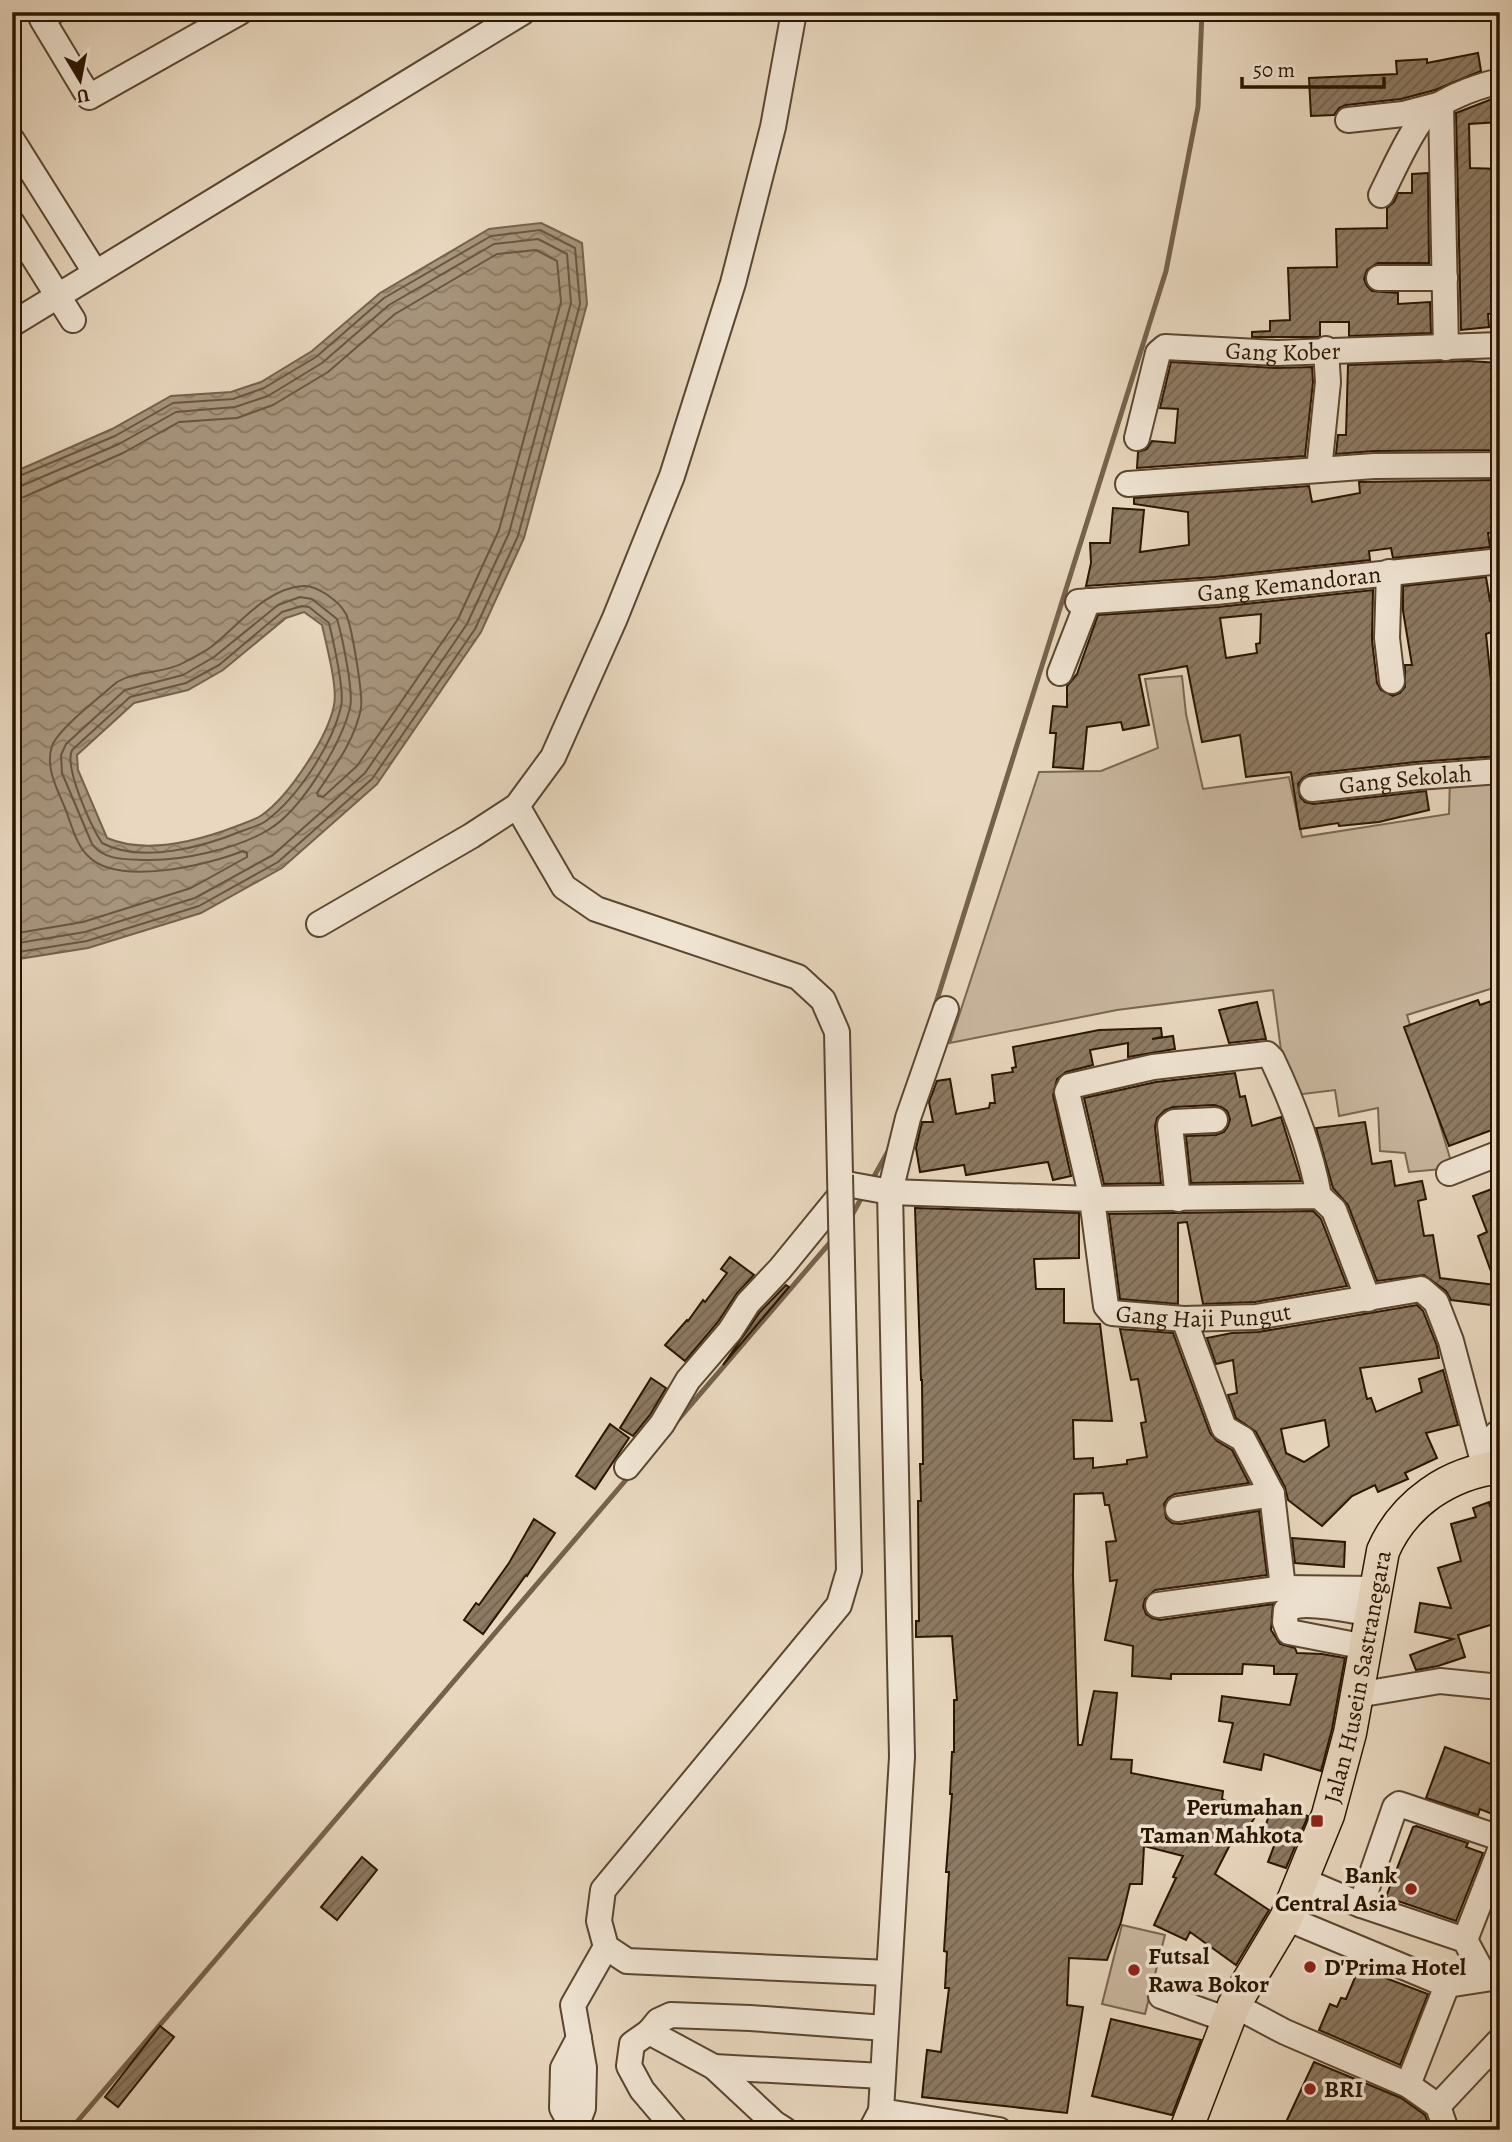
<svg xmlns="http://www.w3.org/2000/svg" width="1512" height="2142" font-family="Alegreya,serif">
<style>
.grass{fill:#c9b79f;stroke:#7a6650;stroke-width:2}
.water{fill:url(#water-waves);stroke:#76624c;stroke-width:2;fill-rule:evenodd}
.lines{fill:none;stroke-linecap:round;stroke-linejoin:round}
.shore{stroke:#69563f;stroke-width:2}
.stream{stroke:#76624c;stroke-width:5}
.building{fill:url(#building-hatch);stroke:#2a1500;stroke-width:2;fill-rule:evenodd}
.minor-casing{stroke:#5a4630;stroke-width:28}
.major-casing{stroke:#2a1500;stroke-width:35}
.minor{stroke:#f1e6d5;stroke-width:24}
.major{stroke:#e9d8bf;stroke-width:32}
.minor-bridge-casing{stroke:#5a4630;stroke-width:28;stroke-linecap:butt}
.minor-bridge{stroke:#f1e6d5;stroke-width:24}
.poi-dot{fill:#8f2418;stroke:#f1e6d5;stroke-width:2.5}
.labels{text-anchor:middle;stroke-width:7;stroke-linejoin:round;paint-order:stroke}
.street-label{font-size:24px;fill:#2a1500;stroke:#f1e6d5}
.poi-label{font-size:24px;font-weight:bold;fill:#2a1500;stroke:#f1e6d5;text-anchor:start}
</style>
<defs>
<pattern id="water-waves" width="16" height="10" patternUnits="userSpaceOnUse" patternTransform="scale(1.75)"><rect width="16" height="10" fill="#a8967e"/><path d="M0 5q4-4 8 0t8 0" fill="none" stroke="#897965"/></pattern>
<pattern id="building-hatch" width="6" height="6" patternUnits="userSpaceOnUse" patternTransform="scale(1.75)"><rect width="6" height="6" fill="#8d7a63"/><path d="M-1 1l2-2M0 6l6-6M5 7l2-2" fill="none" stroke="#73634f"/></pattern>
</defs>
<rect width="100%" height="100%" fill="#e9d8bf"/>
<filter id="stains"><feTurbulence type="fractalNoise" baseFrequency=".00286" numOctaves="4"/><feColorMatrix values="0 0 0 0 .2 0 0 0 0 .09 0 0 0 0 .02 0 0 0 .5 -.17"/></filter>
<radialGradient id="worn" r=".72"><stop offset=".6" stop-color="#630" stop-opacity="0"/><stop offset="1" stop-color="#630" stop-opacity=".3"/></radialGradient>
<g class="grass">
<path d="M1182,676L1186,714L1203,789L1289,777L1302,837L1449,814L1450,777L1500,775V986L1407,1015L1453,1168L1409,1172L1405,1153L1380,1151L1378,1108L1339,1116L1335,1090L1287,1096L1273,990L1117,1010L950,1043L1039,772L1101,771L1158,748L1145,679Z"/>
<path d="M1122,1925L1165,1935L1145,2014L1102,2004Z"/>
</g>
<path class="water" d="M541,223L582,243L587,304L524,538L481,632L377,784L282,868L201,913L88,948L12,960V473L112,429L171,396L231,392L261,382L312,351L380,293L489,229ZM304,612L322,625C326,644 338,687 334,705C328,737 289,796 262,815C255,820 245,823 237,826C198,841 147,855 107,838L78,770L77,755L134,703L188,690L223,670L286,618Z"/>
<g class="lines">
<g class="shore">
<path d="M12,479L115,436L173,403L233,399L264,388L316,357L384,298L491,236L540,230L575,248L580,304L518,536L475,629L372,779L278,862L199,906L87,941L12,953"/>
<path d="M12,488L21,486L119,444L176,412L235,407L268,396L322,363L389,305L494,244L538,239L567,254L571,303L509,533L467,624L365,773L273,855L195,898L85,932L12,944"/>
<path d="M12,498L24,497L123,453L179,422L237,418L273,405L328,372L395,314L497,254L536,250L557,261L561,302L499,530L458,619L357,766L323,797L318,796L317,793C335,766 355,740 361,708C363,694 352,627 346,614C339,601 317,585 303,586C266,588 238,626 211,647C203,653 192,658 183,663C163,674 137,670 117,682C101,696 59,728 52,746C45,767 57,789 65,808C71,823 76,845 88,856C118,887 208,865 243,851L247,853V857L191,888L83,922L12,934"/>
<path d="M300,597L312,599L337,619C342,636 354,692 350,708C341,744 301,811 268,830C237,849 181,861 146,860C127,859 104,861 92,844L62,773L61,755L66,744L125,690L183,675L214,657L278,605Z"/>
<path d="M302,606L309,607L329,623C333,640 345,691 341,707C332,745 298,797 266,821C259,826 249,828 242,831C203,847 141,864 102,843C91,826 64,768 72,750L130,697L186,683L219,665L282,612Z"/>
</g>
<g class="stream">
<path d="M935,1006L1166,271L1198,107L1202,12"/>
<path d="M872,1180L891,1146"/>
<path d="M851,1217L863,1195"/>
<path d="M676,1422L834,1238"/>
<path d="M70,2130L631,1474"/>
</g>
</g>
<g class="building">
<path d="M1478,53L1481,71L1435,90L1401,99L1346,105L1339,108L1334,115L1311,116L1309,78L1397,74L1396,61L1427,59V63Z"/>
<path d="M1500,96V122L1469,124L1470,168L1500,169V313L1488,314L1489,327L1461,330L1456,113Z"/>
<path d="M1428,173L1429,263H1378L1367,270L1364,279L1367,286L1372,291L1398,293V304L1430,302L1431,333L1349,336V322H1320V336L1318,337H1252V332L1270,331V321L1290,320L1288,268L1337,267L1336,229L1387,228V208L1394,202L1398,193H1412V174Z"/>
<path d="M1468,361L1500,363L1498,450L1374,451L1336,454L1338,435H1346L1348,365Z"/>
<path d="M1171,362L1276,368L1312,367L1313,382L1305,456L1137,468L1138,452L1147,449L1152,441L1175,443L1178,409L1160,408Z"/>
<path d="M1497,480L1498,491H1500V532L1488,533L1490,547L1393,558L1391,548L1369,551L1370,560L1215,577L1086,586L1091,563L1090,543H1110L1113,508L1144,510L1140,552L1189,545L1188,512L1134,504V498L1309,486L1312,502L1360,493L1359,482Z"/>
<path d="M1486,577L1490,601L1500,600V629L1486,634L1499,756L1416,762L1310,774L1303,778L1298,784L1300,797L1305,802L1313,804L1426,791L1429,810L1379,822L1339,826L1338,823L1300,829L1291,772L1246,777L1240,735L1202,742L1187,666L1139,675L1149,725L1123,730L1121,722L1087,727L1083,769L1053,767L1056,733H1050L1053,706L1067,707V686L1077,674L1098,615L1218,607L1373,590L1372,640L1377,683L1381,690L1393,696L1400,693L1405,687V665H1412L1403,611V586ZM1261,614L1260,643L1256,644L1257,653L1226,658L1220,618Z"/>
<path d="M1497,999L1500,1007V1127L1449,1146L1404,1027L1478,1000L1480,1005Z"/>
<path d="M1257,1002L1266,1039L1229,1043L1219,1010Z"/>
<path d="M1161,1028L1162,1037L1152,1039L1173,1036L1175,1049L1128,1057V1043L1090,1050L1093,1065L1066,1072L1057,1079L1053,1095L1071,1176L1053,1180L1048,1162L966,1175L964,1165L920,1172L916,1148L922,1122H933L929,1102L937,1081L950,1079L956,1114L989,1108L990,1103H995L992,1075L1013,1072L1012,1068L1016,1067L1013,1047L1099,1030Z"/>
<path d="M1235,1073L1240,1097L1245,1096L1252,1126L1281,1117L1301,1181L1191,1183L1186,1136L1216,1135L1224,1132L1228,1126L1230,1119L1227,1111L1221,1107L1214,1105L1173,1107L1165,1110L1157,1118L1155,1127L1161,1183L1104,1184L1084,1098L1156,1082Z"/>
<path d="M1365,1122L1372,1164L1391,1161L1395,1186L1422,1181L1426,1199L1418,1201L1424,1236L1433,1235L1440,1278L1496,1285L1478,1236L1487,1232L1473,1196L1500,1186V1306L1451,1300L1446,1291L1424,1275L1377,1281L1348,1205L1333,1188L1316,1128Z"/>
<path d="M915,1208L1079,1213V1258L1034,1259L1036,1289H1064V1323L1100,1324L1112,1421L1073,1420L1074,1459L1093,1458V1468L1127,1464V1460L1147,1457L1141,1423L1146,1422L1138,1379L1131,1380L1120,1329L1173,1333L1210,1433L1217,1441L1232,1450L1249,1483L1175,1494L1168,1498L1164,1504L1166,1518L1172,1523L1180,1524L1259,1511L1267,1575L1155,1590L1145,1599L1143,1606L1146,1614L1152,1618L1160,1620L1273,1604L1271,1630L1280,1644L1295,1648L1297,1653L1322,1654L1345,1658L1332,1729L1321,1771L1264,1754L1261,1770L1224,1762L1233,1723L1219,1721L1222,1696L1290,1705L1297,1674H1274V1666L1243,1664L1242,1674H1171V1679L1132,1676L1133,1646L1105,1640L1117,1580L1110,1581L1106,1542L1116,1541L1109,1505H1105L1103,1493L1074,1494L1073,1576L1078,1745H1082L1094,1691L1117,1693L1111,1759L1132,1760L1131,1773L1223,1791L1222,1799L1255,1817L1243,1837L1236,1833L1215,1874L1269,1910L1236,1965L1190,1932L1186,1940L1154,1925L1176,1878L1173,1877L1183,1856L1144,1846L1142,1884H1130L1121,1922L1107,1960L1069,1958L1067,2005L1083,2007L1067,2113L922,2097L927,2050L941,2052L949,1988H945L947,1952L944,1951L949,1872H946L952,1794H950L952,1752H954V1700H957L952,1636L916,1637V1621H919L918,1501H921L920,1464H923L922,1380H921Z"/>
<path d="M1313,1211L1321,1219L1347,1286L1255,1302L1203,1304L1187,1222L1178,1223V1304L1120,1299L1109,1214Z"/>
<path d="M730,1257L754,1275L737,1293L718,1322L685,1361L665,1345L687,1320L688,1321L703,1300L705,1302L727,1273L721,1269Z"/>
<path d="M786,1285L789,1287L723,1365L760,1312Z"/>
<path d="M1417,1305L1423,1311L1437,1346L1439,1358L1360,1368L1367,1399L1371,1398L1376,1412L1422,1392L1419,1379L1443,1370L1458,1425L1426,1433L1437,1458L1405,1473L1408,1479L1378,1492L1375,1485L1352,1496L1322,1526L1288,1500L1285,1487L1256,1432L1236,1418L1228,1395L1237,1393L1233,1360L1216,1364L1207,1338L1232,1333L1258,1332ZM1325,1420L1329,1446L1304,1462L1286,1453L1281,1429Z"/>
<path d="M651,1378L666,1388L650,1415L633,1436L620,1428Z"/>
<path d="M610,1424L629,1438L595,1489L576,1476Z"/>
<path d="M1489,1502L1490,1506L1500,1504V1622L1458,1635L1465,1657L1438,1666L1416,1670L1410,1655L1453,1639L1415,1632L1420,1603L1451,1608L1438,1568L1461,1561L1451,1524L1476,1517L1473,1508Z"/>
<path d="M534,1519L555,1533L527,1576L526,1575L483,1634L464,1620L476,1603L479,1605L509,1563Z"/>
<path d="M1292,1538L1345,1542L1344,1567L1295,1563Z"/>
<path d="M1445,1747L1496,1766L1493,1773L1500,1776V1817L1480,1809L1478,1815L1426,1798Z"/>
<path d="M1273,1804L1308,1816L1286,1868L1268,1862L1277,1838L1263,1833Z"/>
<path d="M1416,1826L1468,1843L1466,1847L1483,1853L1456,1921L1386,1897L1413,1827Z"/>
<path d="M362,1857L377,1870L337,1920L321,1907Z"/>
<path d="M1359,1968L1428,1994L1400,2065L1319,2030L1330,2004L1337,2007L1341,1998L1346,1999Z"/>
<path d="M1111,2019L1201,2040L1172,2115L1092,2096Z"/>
<path d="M160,2026L174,2037L118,2107L105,2097Z"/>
<path d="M1314,2062L1401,2098L1425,2115L1428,2123L1425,2130H1304L1286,2122Z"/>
</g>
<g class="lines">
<defs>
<g id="minor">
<path d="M53,12L42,19L89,97L240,12"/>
<path d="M1348,120L1403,114L1441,104L1446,348"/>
<path d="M12,140L95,272"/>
<path d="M1381,195C1393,171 1404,145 1419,123C1434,101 1475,87 1500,81"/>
<path d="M12,223L73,320"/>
<path d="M1379,278H1445"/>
<path d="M12,324L523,12"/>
<path id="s1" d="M1137,438L1158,353L1165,347L1277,353L1500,345"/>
<path d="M1319,470L1328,382L1326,349"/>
<path d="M1128,484L1374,466L1500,465"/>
<path d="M1389,572L1387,638L1392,681"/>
<path id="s2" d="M1078,602L1216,592L1500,561"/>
<path d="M1060,673L1088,601"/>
<path id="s3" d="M1312,789L1418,777L1500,771"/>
<path d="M517,806L564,887L596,909L798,977L823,1000L837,1032L840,1175"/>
<path d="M319,924L471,836L517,806L553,757L615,618L672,476L733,283L773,127L794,12"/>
<path d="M946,1009L908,1118L890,1192L902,1757L881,2111L999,2130"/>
<path d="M1449,1173L1500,1153"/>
<path d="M1319,1196C1310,1147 1293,1103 1272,1059L1267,1054L1153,1067L1070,1086L1067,1092L1092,1199L1319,1196L1334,1210L1368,1299"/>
<path d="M1178,1199L1170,1125L1174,1122L1215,1120"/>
<path d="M842,1263L849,1571L839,1605L603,1890L599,1921L606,1947L627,1961L889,1973"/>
<path d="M1184,1319L1224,1428L1243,1439L1272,1494L1283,1588"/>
<path id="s4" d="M627,1467L662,1424L688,1380L730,1331L748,1303L780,1269L847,1187L852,1185L890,1192L1092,1199L1106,1306L1112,1313L1184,1319L1256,1317L1421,1289L1436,1302L1451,1341L1485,1469"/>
<path d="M1494,1467L1489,1441L1500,1431"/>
<path d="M1178,1509L1272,1494"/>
<path d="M1158,1605L1283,1588L1376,1589"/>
<path d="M1366,1647L1289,1632L1285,1622L1286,1610C1302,1598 1352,1611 1372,1614"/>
<path d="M1357,1695L1440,1681L1500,1687"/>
<path d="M1361,1905L1395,1807L1399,1804L1500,1838"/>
<path d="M1286,1918L1447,1985L1486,1979L1465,1940L1361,1905L1302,1880"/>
<path d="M1465,1940L1500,1850"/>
<path d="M1161,1996L1228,2020"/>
<path d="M1234,2005L1285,2032L1408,2085L1438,2106L1500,2040"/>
<path d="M649,2032L658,2021L671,2015L750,2018L885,2028"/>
<path d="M714,2067L883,2076"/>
<path d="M1408,2085L1447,1985"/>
<path d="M1438,2106L1446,2130"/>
<path d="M574,2130L562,2108L563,2068L579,2038"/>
<path d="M575,2130L583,2108L584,2068L573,2005L606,1947"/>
<path d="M676,2130L642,2090L629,2066L632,2044L649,2032L714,2067L774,2123L785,2130"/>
<path d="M871,2130L881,2111"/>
</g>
<g id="major">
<path id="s5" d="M1186,2130L1234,2005L1286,1918L1328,1815L1350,1733L1383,1551C1404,1503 1449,1473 1500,1467"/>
</g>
</defs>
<use href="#minor" class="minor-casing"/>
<use href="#major" class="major-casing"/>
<use href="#minor" class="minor"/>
<use href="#major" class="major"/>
<defs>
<path id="minor-bridge" d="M840,1175L842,1263"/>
</defs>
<use href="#minor-bridge" class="minor-bridge-casing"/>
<use href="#minor-bridge" class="minor-bridge"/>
</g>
<g class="poi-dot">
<rect x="1310" y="1814" width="14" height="14" rx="3.5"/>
<circle cx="1411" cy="1889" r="7"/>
<circle cx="1310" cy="1967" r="7"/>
<circle cx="1134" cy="1970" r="7"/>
<circle cx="1310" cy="2089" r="7"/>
</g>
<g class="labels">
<g class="street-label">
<text dy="8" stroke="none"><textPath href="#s1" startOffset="215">Gang Kober</textPath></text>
<text dy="8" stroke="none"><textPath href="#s2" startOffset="212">Gang Kemandoran</textPath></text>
<text dy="8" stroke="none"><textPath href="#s3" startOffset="94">Gang Sekolah</textPath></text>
<text dy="8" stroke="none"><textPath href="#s4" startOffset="812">Gang Haji Pungut</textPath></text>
<text dy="8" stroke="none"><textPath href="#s5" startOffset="488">Jalan Husein Sastranegara</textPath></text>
</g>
<g class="poi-label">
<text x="1303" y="1815" text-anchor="end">Perumahan<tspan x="1303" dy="28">Taman Mahkota</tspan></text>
<text x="1397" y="1883" text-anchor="end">Bank<tspan x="1397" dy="28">Central Asia</tspan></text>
<text x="1148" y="1964">Futsal<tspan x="1148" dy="28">Rawa Bokor</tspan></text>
<text x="1324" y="1975">D'Prima Hotel</text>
<text x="1324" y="2097">BRI</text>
</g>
</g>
<rect width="1512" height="2142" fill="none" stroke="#e9d8bf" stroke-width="42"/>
<rect x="14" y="14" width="1484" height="2114" fill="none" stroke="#2a1500" stroke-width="3.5"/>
<rect x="21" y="21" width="1470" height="2100" fill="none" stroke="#2a1500" stroke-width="2"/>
<g transform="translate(80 80) rotate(170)" stroke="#f1e6d5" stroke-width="5" paint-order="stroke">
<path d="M0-5L12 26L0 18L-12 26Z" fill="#2a1500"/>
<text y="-10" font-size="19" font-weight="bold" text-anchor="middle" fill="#2a1500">U</text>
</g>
<path d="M1242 77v10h142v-10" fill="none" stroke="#2a1500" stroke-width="3.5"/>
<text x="1253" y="77" font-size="21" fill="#2a1500" stroke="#f1e6d5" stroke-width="5" paint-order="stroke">50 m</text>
<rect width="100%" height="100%" filter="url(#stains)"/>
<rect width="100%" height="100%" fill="url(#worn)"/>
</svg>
